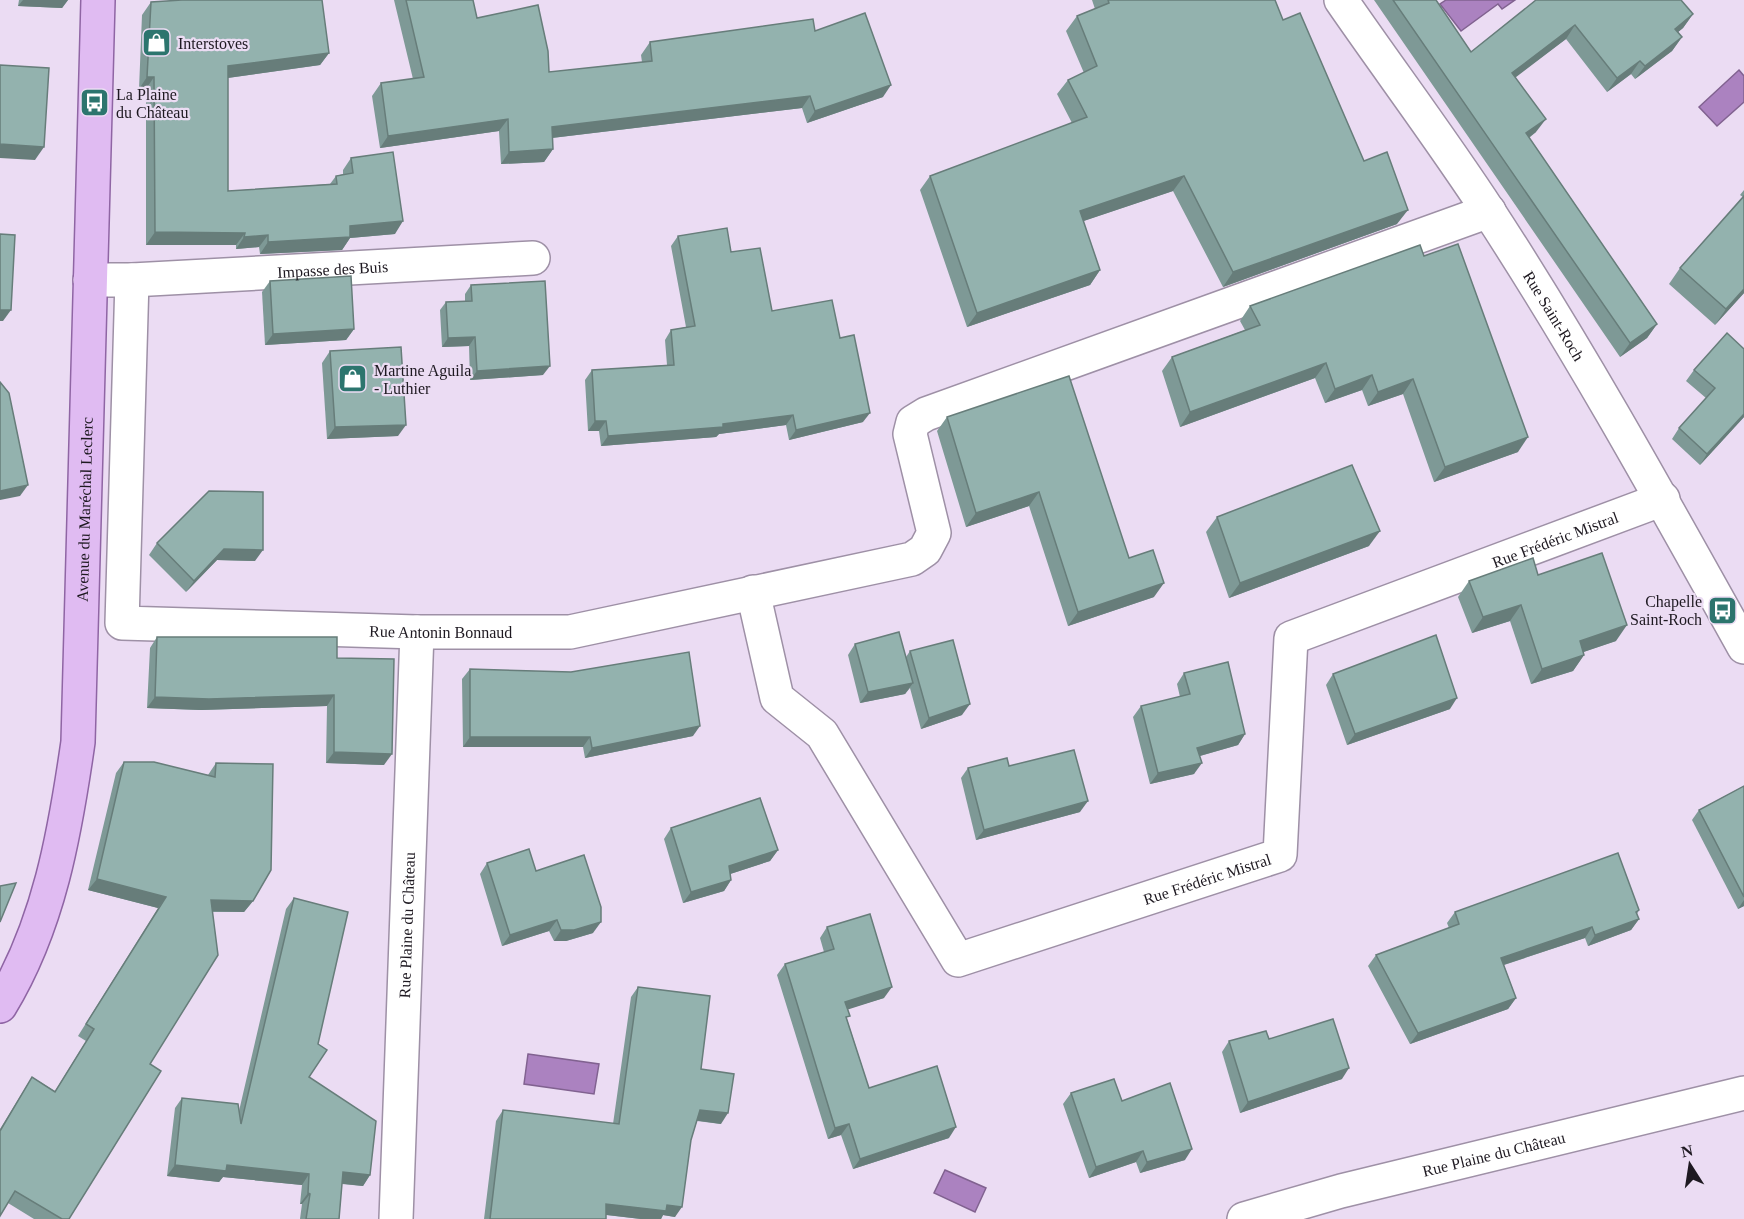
<svg xmlns="http://www.w3.org/2000/svg" width="1744" height="1219" font-family="'Times New Roman',serif">
<style>
.water{fill:#ab82c0;stroke:#816290;stroke-width:1.5}
.lines{fill:none;stroke-linecap:round;stroke-linejoin:round}
.minor-casing{stroke:#9e90a6;stroke-width:36}
.major-casing{stroke:#8f65a4;stroke-width:36}
.minor{stroke:#fff;stroke-width:33}
.major{stroke:#e0bbf2;stroke-width:33}
.wall{fill:#7e9996}
.shaded-wall{fill:#677d7a}
.building{fill:#93b2ae;stroke:#677d7a;stroke-width:1.5}
.labels{text-anchor:middle;stroke-width:4.5;stroke-linejoin:round;paint-order:stroke}
.poi-label{font-size:16px;fill:#1e1921;stroke:#ebdcf3;text-anchor:start}
.street-label{font-size:16px;fill:#1e1921;stroke:#ebdcf3}
</style>
<rect width="100%" height="100%" fill="#ebdcf3"/>
<g class="water">
<path d="M1446,0H1515L1502,9L1498,4L1461,31L1440,4Z"/>
<path d="M1739,70L1744,76V102L1717,126L1699,107Z"/>
<path d="M528,1054L599,1064L594,1094L524,1084Z"/>
<path d="M945,1170L986,1188L975,1212L934,1193Z"/>
</g>
<g class="lines">
<defs>
<g id="minor">
<path id="s1" d="M1341,0C1390,71 1442,140 1489,212C1581,353 1662,500 1744,647"/>
<path id="s2" d="M90,280H132L122,623L417,632H570L912,559L925,550L934,533L910,434L913,422L926,414L1489,211"/>
<path id="s3" d="M132,280L533,258"/>
<path id="s4" d="M753,592L777,698L822,734L958,960L1280,855L1291,638L1663,499"/>
<path id="s5" d="M396,1219L417,632"/>
<path id="s6" d="M1244,1219L1341,1191L1744,1093"/>
</g>
<g id="major">
<path id="s7" d="M0,1006C49,926 65,833 78,742L98,0"/>
</g>
</defs>
<use href="#minor" class="minor-casing"/>
<use href="#major" class="major-casing"/>
<use href="#minor" class="minor"/>
<use href="#major" class="major"/>
</g>
<g class="wall">
<path d="M19,0H68L62,8L18,6Z"/>
<path d="M394,0H473L477,18L549,72L642,62L641,55L650,42L815,31L883,97L807,123L802,108L552,138L553,149L544,162L501,164L499,131L380,148L372,96L381,83L413,79Z"/>
<path d="M1092,0H1275L1283,20L1364,161L1397,224L1223,287L1173,191L1083,221L1100,270L1090,285L967,327L920,190L930,176L1072,123L1057,94L1068,80L1084,73L1066,31L1077,16L1095,9Z"/>
<path d="M1374,0H1436L1471,52L1536,0L1693,14L1683,28L1678,32L1682,37L1672,51L1635,79L1631,74L1607,92L1566,39L1515,77L1536,132L1529,138L1657,324L1647,338L1620,357Z"/>
<path d="M151,2L329,53L320,65L228,78V191L330,184L336,176L343,174V170L351,158L395,234L350,238L342,250L260,254L259,247L236,249V245H146V89H139L142,15Z"/>
<path d="M1744,190V293L1715,325L1669,284L1680,268L1743,197L1740,195Z"/>
<path d="M678,236L731,252L772,311L840,338L863,422L789,440L786,425L719,434L716,437L601,446L599,431H588L585,380L592,370L667,365L665,340L671,330L686,327L671,246Z"/>
<path d="M1424,256L1518,452L1434,482L1403,394L1368,406L1362,390L1325,403L1315,378L1180,427L1162,371L1172,357L1245,330L1240,321L1250,306Z"/>
<path d="M270,281L354,329L346,340L265,345L262,292Z"/>
<path d="M471,285L543,375L470,380L469,346L442,347L440,310L446,302L465,301V294Z"/>
<path d="M1744,349V417L1700,465L1672,439L1679,428L1706,398L1686,381L1694,370Z"/>
<path d="M330,351L398,436L327,439L322,363Z"/>
<path d="M947,417L1129,558L1154,597L1068,626L1029,506L966,527L937,431Z"/>
<path d="M1217,517L1369,546L1229,598L1206,532Z"/>
<path d="M157,543L255,561L217,560L186,592L149,555Z"/>
<path d="M1538,575L1616,641L1583,652L1584,655L1573,671L1531,684L1510,621L1472,633L1458,597L1469,581Z"/>
<path d="M157,637L337,658L384,765L326,763L327,706L201,710L147,708L150,648Z"/>
<path d="M855,644L906,657L910,651L962,715L921,729L910,688L905,694L860,703L848,655Z"/>
<path d="M470,669L693,736L585,758L583,747H463L462,679Z"/>
<path d="M1184,673L1245,734L1238,745L1200,756L1194,774L1150,784L1133,717L1141,706L1180,697L1177,684Z"/>
<path d="M1333,674L1450,709L1347,745L1326,685Z"/>
<path d="M124,762L208,775L216,763L253,901L244,912H212L150,1064L69,1219H34L8,1203L0,1216V1129L32,1077L55,1091L86,1041L78,1036L158,908L88,890L116,773Z"/>
<path d="M1009,766L1080,812L976,840L961,778L968,768Z"/>
<path d="M1744,786V906L1738,909L1692,820L1699,810Z"/>
<path d="M671,828L778,850L770,861L730,874L731,880L724,891L683,903L664,839Z"/>
<path d="M487,863L536,871L593,933L566,941H554L549,931L502,946L480,874Z"/>
<path d="M294,898L309,1077L370,1175L363,1186L342,1184L339,1219H300L302,1204H300L302,1185L223,1177L219,1182L167,1176L175,1108L182,1098L239,1111L286,909Z"/>
<path d="M1639,910L1637,914L1639,919L1631,930L1588,946L1585,938L1504,965L1516,998L1508,1009L1410,1044L1368,966L1376,955L1449,928L1447,923L1455,912Z"/>
<path d="M827,927L884,998L847,1009V1019L869,1088L949,1138L853,1169L841,1135L828,1139L777,975L785,964L824,952L820,938Z"/>
<path d="M638,987L701,1069L721,1124L697,1121L691,1140L675,1217L663,1215L661,1219H641L606,1215V1219H484L496,1121L503,1110L613,1124L631,997Z"/>
<path d="M1269,1039L1342,1079L1240,1113L1222,1052L1229,1041Z"/>
<path d="M1071,1093L1122,1101L1185,1160L1140,1173L1136,1162L1089,1178L1063,1104Z"/>
</g>
<g class="shaded-wall">
<path d="M23,0H68L62,8L18,6Z"/>
<path d="M1693,14L1683,28L1666,42L1675,29Z"/>
<path d="M1575,25L1566,39L1503,87L1512,73Z"/>
<path d="M1682,37L1672,51L1635,79L1645,66Z"/>
<path d="M329,53L320,65L220,79L228,66Z"/>
<path d="M1640,61L1631,74L1607,92L1617,78Z"/>
<path d="M147,77H154L146,89H139Z"/>
<path d="M891,85L883,97L807,123L815,111Z"/>
<path d="M810,96L802,108L543,139L552,127Z"/>
<path d="M508,119L499,131L380,148L388,136Z"/>
<path d="M1546,119L1536,132L1516,147L1526,133Z"/>
<path d="M0,144L44,147L35,160L0,158Z"/>
<path d="M553,149L544,162L501,164L509,152Z"/>
<path d="M1184,176L1173,191L1069,226L1080,211Z"/>
<path d="M1408,210L1397,224L1223,287L1233,272Z"/>
<path d="M403,221L395,234L350,238L342,250L260,254L268,242L350,226Z"/>
<path d="M155,232L245,233L236,245H146Z"/>
<path d="M268,235L259,247L236,249L244,237Z"/>
<path d="M1100,270L1090,285L967,327L977,313Z"/>
<path d="M1744,289V293L1715,325L1726,309Z"/>
<path d="M0,310H11L3,321H0Z"/>
<path d="M1657,324L1647,338L1620,357L1630,343Z"/>
<path d="M354,329L346,340L265,345L273,334Z"/>
<path d="M475,337L469,346L442,347L448,338Z"/>
<path d="M1326,363L1315,378L1180,427L1190,412Z"/>
<path d="M550,366L543,375L470,380L477,371Z"/>
<path d="M1372,375L1362,390L1325,403L1335,389Z"/>
<path d="M1413,379L1403,394L1368,406L1378,392Z"/>
<path d="M870,413L863,422L789,440L796,430Z"/>
<path d="M1744,414V417L1700,465L1707,454Z"/>
<path d="M793,415L786,425L719,434L716,437L601,446L608,436L723,424Z"/>
<path d="M595,421H606L599,431H588Z"/>
<path d="M406,425L398,436L327,439L335,427Z"/>
<path d="M1528,437L1518,452L1434,482L1445,467Z"/>
<path d="M28,485L20,496L0,500V491Z"/>
<path d="M1039,492L1029,506L966,527L976,513Z"/>
<path d="M1380,531L1369,546L1229,598L1240,583Z"/>
<path d="M224,549L263,550L255,561L217,560L186,592L194,581Z"/>
<path d="M1164,583L1154,597L1068,626L1078,612Z"/>
<path d="M1521,605L1510,621L1472,633L1483,617Z"/>
<path d="M1627,625L1616,641L1569,657L1580,641Z"/>
<path d="M1584,655L1573,671L1531,684L1542,669Z"/>
<path d="M913,683L905,694L860,703L868,692Z"/>
<path d="M334,695L327,706L201,710L147,708L155,697Z"/>
<path d="M1457,698L1450,709L1347,745L1355,734Z"/>
<path d="M970,704L962,715L921,729L929,718Z"/>
<path d="M700,726L693,736L585,758L592,748Z"/>
<path d="M1245,734L1238,745L1189,759L1197,748Z"/>
<path d="M470,737H590L583,747H463Z"/>
<path d="M334,752L392,754L384,765L326,763Z"/>
<path d="M1202,763L1194,774L1150,784L1158,773Z"/>
<path d="M1088,801L1080,812L976,840L984,830Z"/>
<path d="M778,850L770,861L721,877L729,866Z"/>
<path d="M97,879L166,897L158,908L88,890Z"/>
<path d="M731,880L724,891L683,903L691,892Z"/>
<path d="M211,900L253,901L244,912L203,911Z"/>
<path d="M1744,900V906L1738,909Z"/>
<path d="M1639,919L1631,930L1588,946L1595,935Z"/>
<path d="M557,920L549,931L502,946L510,935Z"/>
<path d="M601,922L593,933L566,941H554L561,930Z"/>
<path d="M1592,927L1585,938L1494,968L1501,958Z"/>
<path d="M892,987L884,998L837,1013L845,1002Z"/>
<path d="M1516,998L1508,1009L1410,1044L1418,1033Z"/>
<path d="M1349,1068L1342,1079L1240,1113L1248,1102Z"/>
<path d="M700,1110L728,1113L721,1124L693,1120Z"/>
<path d="M849,1124L841,1135L828,1139L835,1128Z"/>
<path d="M956,1127L949,1138L853,1169L860,1159Z"/>
<path d="M1192,1149L1185,1160L1140,1173L1147,1162Z"/>
<path d="M1143,1151L1136,1162L1089,1178L1096,1167Z"/>
<path d="M175,1165H227L309,1174L302,1185L223,1177L219,1182L167,1176Z"/>
<path d="M343,1172L370,1175L363,1186L336,1183Z"/>
<path d="M308,1193L310,1194L302,1204H300Z"/>
<path d="M606,1204L667,1205L682,1207L675,1217L663,1215L661,1219H641L599,1214Z"/>
</g>
<g class="building">
<path d="M182,0H322L329,53L228,66V191L337,184L336,176L353,173L351,158L393,152L403,221L350,226V237L268,242V235L244,237L245,233L155,232L154,77H147L151,2Z"/>
<path d="M406,0H473L477,18L538,5L548,51L549,72L652,61L650,42L813,19L815,31L865,13L891,85L815,111L810,96L552,127L553,149L509,152L508,119L388,136L381,83L424,77Z"/>
<path d="M1108,0H1275L1283,20L1300,13L1364,161L1387,152L1408,210L1233,272L1184,176L1080,211L1100,270L977,313L930,176L1087,117L1068,80L1097,66L1077,16L1109,3Z"/>
<path d="M1393,0H1436L1471,52L1536,0H1681L1693,14L1675,29L1682,37L1645,66L1640,61L1617,78L1575,25L1512,73L1546,119L1526,133L1657,324L1630,343Z"/>
<path d="M0,65L49,68L44,147L0,144Z"/>
<path d="M1744,196V289L1726,309L1680,268Z"/>
<path d="M727,228L731,252L760,248L772,311L832,300L840,338L854,335L870,413L796,430L793,415L723,424V427L608,436L606,421H595L592,370L674,365L671,330L695,326L678,236Z"/>
<path d="M0,234L15,235L11,310H0Z"/>
<path d="M1458,244L1528,437L1445,467L1413,379L1378,392L1372,375L1335,389L1326,363L1190,412L1172,357L1260,325L1250,306L1420,245L1424,256Z"/>
<path d="M351,276L354,329L273,334L270,281Z"/>
<path d="M545,281L550,366L477,371L475,337L448,338L446,302L472,301L471,285Z"/>
<path d="M1727,333L1744,349V414L1707,454L1679,428L1715,388L1694,370Z"/>
<path d="M401,347L406,425L335,427L330,351Z"/>
<path d="M1069,376L1129,558L1153,550L1164,583L1078,612L1039,492L976,513L947,417Z"/>
<path d="M0,382L9,393L28,485L0,491Z"/>
<path d="M1352,465L1380,531L1240,583L1217,517Z"/>
<path d="M209,491L263,492V550L224,549L194,581L157,543Z"/>
<path d="M1602,553L1627,625L1580,641L1584,655L1542,669L1521,605L1483,617L1469,581L1533,558L1538,575Z"/>
<path d="M899,632L913,683L868,692L855,644Z"/>
<path d="M1436,635L1457,698L1355,734L1333,674Z"/>
<path d="M157,637H337V658L394,659L392,754L334,752V695L209,699L155,697Z"/>
<path d="M953,640L970,704L929,718L910,651Z"/>
<path d="M689,652L700,726L592,748L590,737H470V669L571,672Z"/>
<path d="M1228,662L1245,734L1197,748L1202,763L1158,773L1141,706L1190,694L1184,673Z"/>
<path d="M1074,750L1088,801L984,830L968,768L1007,758L1009,766Z"/>
<path d="M124,762H154L215,777L216,763L273,764L271,870L253,901L211,900L218,955L150,1064L161,1071L69,1219H62L15,1191L0,1216V1131L32,1077L55,1092L94,1029L86,1024L166,897L97,879Z"/>
<path d="M1744,786V897L1699,810Z"/>
<path d="M760,798L778,850L729,866L731,880L691,892L671,828Z"/>
<path d="M529,849L536,871L584,855L601,907V922L574,930H561L557,920L510,935L487,863Z"/>
<path d="M1618,853L1639,910L1636,912L1639,919L1595,935L1592,927L1501,958L1516,998L1418,1033L1376,955L1459,924L1455,912Z"/>
<path d="M16,883L0,922V886Z"/>
<path d="M294,898L348,912L318,1044L327,1050L309,1077L376,1121L370,1175L343,1172L339,1219H306L310,1194L308,1193L309,1174L227,1165L226,1171L175,1165L182,1098L238,1104L241,1124Z"/>
<path d="M870,914L892,987L845,1002L850,1016L846,1017L869,1088L937,1066L956,1127L860,1159L849,1124L835,1128L785,964L834,949L827,927Z"/>
<path d="M638,987L710,996L701,1069L734,1074L728,1113L700,1110L691,1140L682,1207L667,1205L666,1211L606,1204V1219H490L503,1110L619,1124Z"/>
<path d="M1333,1019L1349,1068L1248,1102L1229,1041L1266,1031L1269,1039Z"/>
<path d="M1114,1079L1122,1101L1170,1083L1192,1149L1147,1162L1143,1151L1096,1167L1071,1093Z"/>
</g>
<defs>
<symbol id="shop-square" viewBox="-11 -11 22 22"><rect x="-9" y="-9" width="18" height="18" rx="4" fill="#2c756e" stroke="#ebdcf3"/><path d="M-5-2.5h2.3a2.7 3.5 0 0 1 5.4 0H5L5.5 6h-11ZM-1.5-2.5h3a1.5 2.3 0 0 0-3 0Z" fill="#fff"/></symbol>
<symbol id="bus-square" viewBox="-11 -11 22 22"><rect x="-9" y="-9" width="18" height="18" rx="4" fill="#2c756e" stroke="#ebdcf3"/><path d="M-5-6H5V4H4V6H2V4H-2V6H-4V4H-5ZM-3.5-4V0h7V-4ZM-3.5 1.2v1.5H-2V1.2ZM2 1.2v1.5H3.5V1.2Z" fill="#fff"/></symbol>
</defs>
<g fill-rule="evenodd">
<use href="#shop-square" x="140" y="26" width="33" height="33"/>
<use href="#bus-square" x="78" y="86" width="33" height="33"/>
<use href="#shop-square" x="336" y="362" width="33" height="33"/>
<use href="#bus-square" x="1706" y="594" width="33" height="33"/>
</g>
<g class="labels">
<g class="poi-label">
<text x="178" y="49">Interstoves</text>
<text x="116" y="100">La Plaine<tspan x="116" dy="18">du Château</tspan></text>
<text x="374" y="376">Martine Aguila<tspan x="374" dy="18">- Luthier</tspan></text>
<text x="1702" y="607" text-anchor="end">Chapelle<tspan x="1702" dy="18">Saint-Roch</tspan></text>
</g>
<g class="street-label">
<text dy="6" stroke="none"><textPath href="#s3" startOffset="201">Impasse des Buis</textPath></text>
<text dy="6" stroke="none"><textPath href="#s1" startOffset="381">Rue Saint-Roch</textPath></text>
<text dy="6" stroke="none"><textPath href="#s7" startOffset="510">Avenue du Maréchal Leclerc</textPath></text>
<text dy="6" stroke="none"><textPath href="#s4" startOffset="1268">Rue Frédéric Mistral</textPath></text>
<text dy="6" stroke="none"><textPath href="#s2" startOffset="704">Rue Antonin Bonnaud</textPath></text>
<text dy="6" stroke="none"><textPath href="#s4" startOffset="692">Rue Frédéric Mistral</textPath></text>
<text dy="6" stroke="none"><textPath href="#s5" startOffset="294">Rue Plaine du Château</textPath></text>
<text dy="6" stroke="none"><textPath href="#s6" startOffset="258">Rue Plaine du Château</textPath></text>
</g>
</g>
<g transform="translate(1690 1165) rotate(348)" stroke="#ebdcf3" stroke-width="4.5" paint-order="stroke">
<path d="M0-4.5L10 22L0 15L-10 22Z" fill="#1e1921"/>
<text y="-9" font-size="16" font-weight="bold" text-anchor="middle" fill="#1e1921">N</text>
</g>
</svg>
